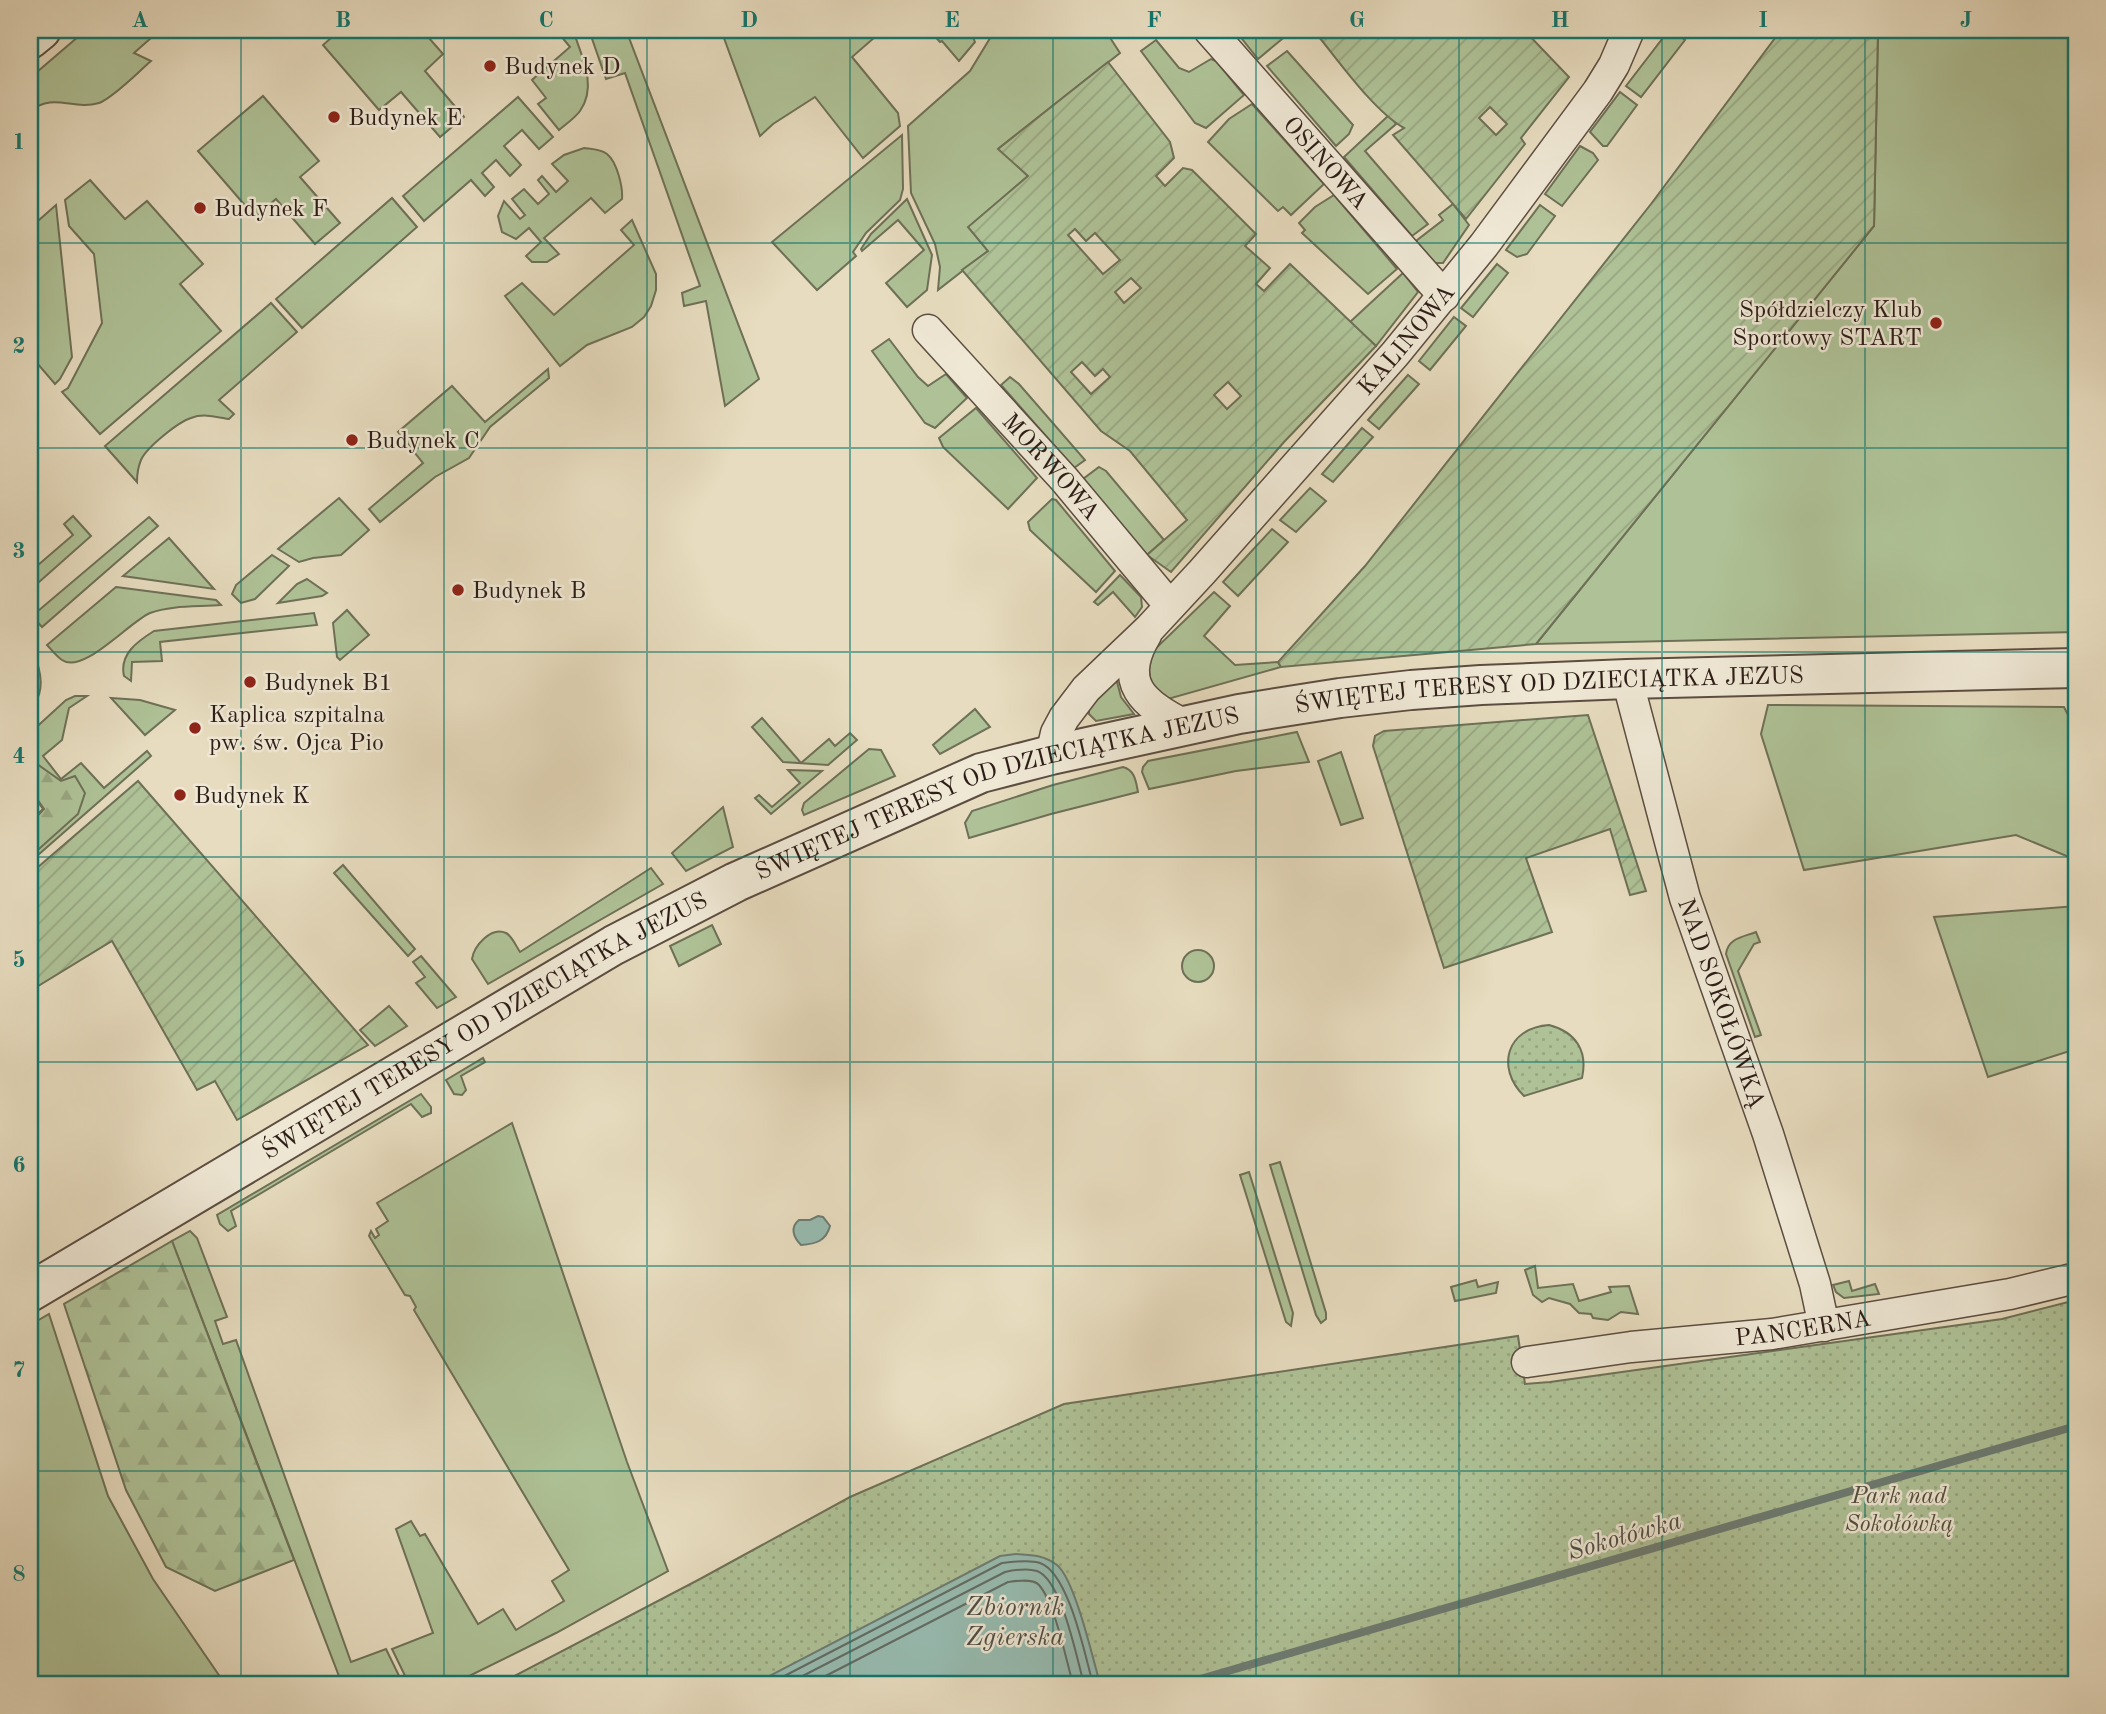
<svg xmlns="http://www.w3.org/2000/svg" width="2106" height="1714" font-family="'Old Standard TT',serif">
<style>
.grass{fill:#afc297;stroke:#6e7057;stroke-width:2}
.forest{fill:url(#forest-firs);stroke:#6e7057;stroke-width:2}
.park{fill:url(#park-dots);stroke:#6e7057;stroke-width:2}
.garden{fill:url(#garden-furrows);stroke:#6e7057;stroke-width:2;fill-rule:evenodd}
.water{fill:#97bcb1;stroke:#6d7c73;stroke-width:2}
.lines{fill:none;stroke-linecap:round;stroke-linejoin:round}
.shore{stroke:#626c64;stroke-width:2}
.stream{stroke:#6d7c73;stroke-width:8}
.minor-casing{stroke:#5c4d41;stroke-width:33}
.tertiary-casing{stroke:#5c4d41;stroke-width:42}
.minor{stroke:#efe8d5;stroke-width:30}
.tertiary{stroke:#efe8d5;stroke-width:38}
.grid{fill:none;stroke:#0f766e;stroke-width:2;stroke-opacity:0.55}
.poi-dot{fill:#8f2418;stroke:#efe8d5;stroke-width:2.5}
.labels{text-anchor:middle;stroke-width:5;stroke-linejoin:round;paint-order:stroke}
.poi-label{font-size:24px;fill:#2d1d17;stroke:#efe8d5;text-anchor:start}
.street-label{font-size:24px;fill:#2d1d17;stroke:#efe8d5}
.park-label{font-size:24px;font-style:italic;fill:#544f3d;stroke:#efe8d5}
.water-label{font-size:26px;font-style:italic;fill:#4d4d45;stroke:#efe8d5}
.neatline{fill:none;stroke:#0f766e;stroke-width:2.5}
.grid-label{font-size:23px;text-anchor:middle;font-weight:bold;fill:#0f766e}
</style>
<defs>
<pattern id="forest-firs" width="22" height="20" patternUnits="userSpaceOnUse" patternTransform="scale(1.75)"><rect width="22" height="20" fill="#afc297"/><path d="M5 1l3.5 6h-7zM16 11l3.5 6h-7z" fill="#97a681"/></pattern>
<pattern id="park-dots" width="8" height="8" patternUnits="userSpaceOnUse" patternTransform="scale(1.75)"><rect width="8" height="8" fill="#afc297"/><path d="M2 2h.1M6 6h.1" fill="none" stroke="#97a681" stroke-width="1.8" stroke-linecap="round"/></pattern>
<pattern id="garden-furrows" width="10" height="10" patternUnits="userSpaceOnUse" patternTransform="scale(1.75)"><rect width="10" height="10" fill="#afc297"/><path d="M-1 1l2-2M0 10L10 0M9 11l2-2" fill="none" stroke="#97a681"/></pattern>
</defs>
<rect width="100%" height="100%" fill="#e7dcbf"/>
<filter id="stains"><feTurbulence type="fractalNoise" baseFrequency=".00286" numOctaves="4"/><feColorMatrix values="0 0 0 0 .2 0 0 0 0 .09 0 0 0 0 .02 0 0 0 .5 -.17"/></filter>
<radialGradient id="worn" r=".72"><stop offset=".6" stop-color="#630" stop-opacity="0"/><stop offset="1" stop-color="#630" stop-opacity=".3"/></radialGradient>
<g class="grass">
<path d="M86,30H160L134,53L151,61C137,73 114,97 99,103C73,111 54,92 30,111V78Z"/>
<path d="M340,30H422L443,54L425,71L464,117L440,137L401,92L379,110L323,45Z"/>
<path d="M556,30H573C581,55 598,86 580,111C575,118 566,124 559,130L538,104L546,98L532,80L570,47Z"/>
<path d="M589,30H626L759,379L725,406L706,301L684,306L682,293L700,286L625,73L606,79Z"/>
<path d="M721,30H883L852,57L898,113L900,126L863,158L815,97L773,124L760,136Z"/>
<path d="M929,30H970L975,42L959,61L942,41L940,42Z"/>
<path d="M995,30H1105L1120,53L999,148L1028,176L969,227L988,251L938,290L940,267L935,244L911,193L908,126L970,71Z"/>
<path d="M1235,30H1270L1282,39L1258,59Z"/>
<path d="M1669,30H1673L1685,40L1641,97L1626,86Z"/>
<path d="M1878,30H2076V632L1536,644L1874,226Z"/>
<path d="M1156,40L1179,68L1189,72L1211,59L1216,61L1244,95L1206,128L1195,123L1141,51Z"/>
<path d="M1287,51L1353,125L1349,134L1336,146L1267,66Z"/>
<path d="M1620,92L1637,105L1607,146H1603L1590,132Z"/>
<path d="M263,96L319,161L300,177L340,223L315,244L276,199L255,217L198,151Z"/>
<path d="M518,97L553,137L539,149L522,130L504,146L521,165L510,176L496,160L482,173L494,187L485,196L471,180L424,221L403,196Z"/>
<path d="M1252,104L1324,184L1291,215L1283,207L1278,211L1208,142L1229,119Z"/>
<path d="M1389,115L1396,124L1365,151L1428,224L1412,236L1344,157Z"/>
<path d="M902,135L903,189L900,200L866,233L853,252L856,256L817,290L772,242Z"/>
<path d="M1580,146L1593,153L1598,160L1562,206L1545,194Z"/>
<path d="M584,148C591,149 601,149 607,154C617,162 623,187 622,199L605,213L591,198L544,238L559,254L547,262H532L526,256L541,242L529,228L516,239L502,232L498,216L504,201L520,219L525,215L512,199L524,189L538,204L549,194L538,180L542,176L556,192L568,181L552,164L564,155Z"/>
<path d="M90,180L125,219L147,201L203,264L180,284L221,331L100,434L62,392L68,388L102,323L94,254L69,226L65,200Z"/>
<path d="M1334,195L1397,269L1368,294L1302,233L1305,230L1299,223L1315,207Z"/>
<path d="M392,198L417,227L302,328L276,299Z"/>
<path d="M907,199L932,255L927,290L907,307L886,283L924,250L898,220L862,251L861,249L871,234Z"/>
<path d="M1453,204L1469,225L1443,263H1435L1416,241L1443,220L1439,215Z"/>
<path d="M56,205L72,357L60,379L55,384L30,355V228Z"/>
<path d="M1540,205L1555,216L1527,254L1517,257L1506,250Z"/>
<path d="M632,220L656,274V290L651,306L644,317L632,327L587,345L560,366L505,296L522,283L554,315L634,245L621,230Z"/>
<path d="M1497,264L1508,273L1473,317L1461,308Z"/>
<path d="M1403,273L1418,292L1376,346L1350,322Z"/>
<path d="M271,303L297,332L219,400L234,414L229,419C217,417 203,413 191,418C178,422 146,448 141,460C138,467 137,474 137,482L105,446Z"/>
<path d="M1454,317L1466,326L1430,370L1419,361Z"/>
<path d="M889,339L918,377L928,386L946,374L967,398L935,428L925,423L872,351Z"/>
<path d="M548,369L549,378L490,427L469,458L435,477L380,522L369,509L423,463L398,432L452,386L485,422Z"/>
<path d="M1408,375L1419,384L1379,429L1368,420Z"/>
<path d="M1010,377L1019,384L1085,460L1074,468L1001,385Z"/>
<path d="M976,408L1037,478L1008,509L943,447L939,438Z"/>
<path d="M1362,428L1373,437L1333,482L1322,474Z"/>
<path d="M1099,467L1106,471L1164,540L1147,555L1083,479Z"/>
<path d="M1310,488L1326,501L1296,532L1280,520Z"/>
<path d="M339,498L369,530L341,555L313,558L299,562L278,549Z"/>
<path d="M1052,499L1056,500L1115,571L1096,592L1030,530L1028,522Z"/>
<path d="M73,516L91,536L30,590V572L73,535L64,524Z"/>
<path d="M149,517L158,526L42,627L32,616Z"/>
<path d="M1272,529L1288,542L1238,596L1223,582Z"/>
<path d="M169,538L214,589L123,576Z"/>
<path d="M272,555L289,566L255,599L241,603L232,594L236,585Z"/>
<path d="M1120,575L1141,597L1142,607L1135,617L1113,592L1098,605L1094,602Z"/>
<path d="M307,579L327,593L322,596L278,603L297,584Z"/>
<path d="M116,587L216,600L221,605C199,607 171,605 150,613C129,622 83,675 62,660C56,656 51,649 47,645Z"/>
<path d="M1214,592L1230,606L1204,636L1235,665L1278,662L1281,667L1168,699L1151,685L1149,670L1152,652Z"/>
<path d="M347,610L369,635L340,660L337,657L333,623Z"/>
<path d="M314,613L317,625L160,642L162,661L132,662L131,681L124,676C119,654 138,641 154,631Z"/>
<path d="M36,659C42,676 45,695 30,708V665Z"/>
<path d="M1116,678L1121,697L1134,714L1096,721L1089,714V705Z"/>
<path d="M75,696H87L69,708L62,740L43,756L61,779L81,763L104,788L147,751L151,756L30,862V821L43,809L30,791V733L66,700Z"/>
<path d="M111,698L140,700L175,710L145,735Z"/>
<path d="M1768,705L2064,707L2076,731V860L2016,835L1804,870L1761,734Z"/>
<path d="M975,709L990,727L940,754L933,745Z"/>
<path d="M762,718L801,763L829,739L835,746L850,733L857,740L828,765L783,762L752,727Z"/>
<path d="M1297,732L1309,762L1236,771L1149,789L1142,772L1143,767L1148,761Z"/>
<path d="M869,749L881,750L895,776L804,815L802,810L804,803Z"/>
<path d="M1341,752L1363,818L1341,825L1318,761Z"/>
<path d="M1123,767C1135,770 1136,782 1138,792L1051,814L969,838L965,823L972,811L1053,785Z"/>
<path d="M788,770L822,771L771,814L755,798L759,795L772,807L800,783Z"/>
<path d="M723,807L733,847L686,871L672,853Z"/>
<path d="M343,865L415,949L408,956L334,873Z"/>
<path d="M651,868L663,884L488,984L472,959C474,946 491,926 506,933C512,936 516,946 520,952Z"/>
<path d="M2076,906V1049L1988,1077L1934,917Z"/>
<path d="M712,925L721,944L679,966L670,946Z"/>
<path d="M1756,932L1760,942L1754,944L1738,971L1761,1035L1755,1037L1726,954C1728,938 1743,937 1756,932Z"/>
<circle cx="1198" cy="966" r="16"/>
<path d="M421,956L456,997L437,1008L416,983L425,977L413,962Z"/>
<path d="M389,1006L407,1026L375,1046L360,1030Z"/>
<path d="M483,1058L485,1062L461,1076L466,1090L462,1095L454,1094L446,1080Z"/>
<path d="M421,1094L431,1107V1113L422,1117L411,1104L231,1211L236,1226L228,1231L220,1224L217,1215Z"/>
<path d="M512,1123L627,1462L668,1571L556,1633L453,1684H409L392,1649L433,1633L396,1529L411,1521L420,1536L425,1534L478,1624L503,1609L516,1630L564,1601L552,1581L569,1570L414,1310L416,1307L410,1296L405,1295L369,1236L371,1231L375,1238L379,1235L376,1229L388,1221L377,1203Z"/>
<path d="M1280,1162L1326,1313V1319L1321,1323L1316,1315L1270,1165Z"/>
<path d="M1249,1172L1293,1313L1291,1326L1286,1322L1240,1175Z"/>
<path d="M190,1231L197,1238L227,1317L215,1321L223,1344L236,1340L351,1662L386,1649L403,1684H342L172,1241Z"/>
<path d="M1535,1266L1538,1288L1573,1284L1579,1301L1611,1292L1609,1287L1629,1286L1638,1314L1621,1312L1608,1320L1593,1318L1591,1314L1579,1313L1570,1304L1549,1298L1542,1302L1533,1295L1525,1270Z"/>
<path d="M1476,1280L1478,1287L1498,1282L1496,1293L1455,1301L1451,1287Z"/>
<path d="M1849,1281L1852,1291L1875,1284L1879,1294L1844,1298L1836,1292L1833,1285Z"/>
<path d="M49,1314L108,1496L153,1579L225,1684H30V1325Z"/>
</g>
<g class="forest">
<path d="M30,759L61,781L75,776L85,793L78,814L30,857V824L44,809L30,789Z"/>
<path d="M172,1241L294,1560L215,1591L166,1567L126,1490L64,1304Z"/>
</g>
<g class="park">
<path d="M1549,1025C1576,1032 1588,1051 1582,1078L1524,1096C1495,1067 1507,1028 1549,1025Z"/>
<path d="M2076,1300V1684H499L700,1579L850,1497L1064,1404L1518,1336L1525,1384L1550,1382L2002,1319Z"/>
</g>
<g class="garden">
<path d="M1317,30H1425L1429,34L1434,30H1524L1569,77L1521,138L1525,144L1466,219L1393,135L1404,128C1375,112 1341,64 1319,37ZM1490,107L1507,124L1496,135L1479,118Z"/>
<path d="M1781,30H1828L1845,33L1847,30H1878L1874,226L1536,644L1281,667L1278,662L1365,566L1651,204Z"/>
<path d="M1108,62L1170,142L1174,158L1156,176L1165,186L1183,168L1192,170L1256,234L1245,246L1270,268L1256,284L1264,291L1290,264L1376,346L1284,442L1171,572L1147,555L1187,520L1130,451L1101,431L962,270L988,251L968,227L1028,176L998,149ZM1075,229L1086,241L1095,233L1120,260L1103,274L1068,235ZM1131,278L1141,288L1124,303L1115,292ZM1082,362L1095,376L1103,369L1110,377L1091,394L1071,372ZM1228,382L1241,396L1227,409L1214,395Z"/>
<path d="M1588,715L1646,891L1630,895L1610,829L1526,858L1552,932L1444,968L1373,746L1375,736L1384,731Z"/>
<path d="M138,781L368,1045L237,1120L215,1081L197,1090L112,941L30,991V874Z"/>
</g>
<g class="water">
<path d="M818,1216L823,1217L830,1226C826,1241 816,1244 801,1245C793,1237 790,1227 799,1220H810Z"/>
<path d="M1016,1554C1032,1555 1044,1555 1057,1565C1075,1580 1093,1659 1100,1684H754L1000,1556Z"/>
</g>
<g class="lines">
<g class="shore">
<path d="M769,1684L1002,1563C1013,1562 1029,1559 1040,1563C1069,1573 1085,1656 1093,1684"/>
<path d="M787,1684L1005,1572C1014,1570 1028,1568 1037,1571C1062,1580 1077,1660 1084,1684"/>
<path d="M810,1684L1008,1582C1016,1581 1033,1578 1039,1585C1055,1603 1066,1660 1073,1684"/>
</g>
<path class="stream" d="M1183,1684L2076,1426"/>
<defs>
<g id="minor">
<path id="s1" d="M1209,30L1444,296"/>
<path id="s2" d="M928,330L1064,479L1170,606"/>
<path d="M1146,635C1117,683 1143,704 1185,725"/>
<path id="s3" d="M1627,679L1685,898L1768,1134L1815,1284L1824,1326"/>
<path id="s4" d="M1051,755L1056,733L1064,718L1086,689L1150,628L1202,572L1395,354L1484,245L1598,91L1614,65L1629,30"/>
<path id="s5" d="M1527,1362L1631,1347L1772,1334L2010,1294L2076,1278"/>
</g>
<g id="tertiary">
<path d="M30,39L41,30"/>
<path id="s6" d="M30,1292L614,945L736,882L981,773L1051,755L1239,714L1340,698L1411,690L1481,685L1627,679L2076,668"/>
</g>
</defs>
<use href="#minor" class="minor-casing"/>
<use href="#tertiary" class="tertiary-casing"/>
<use href="#minor" class="minor"/>
<use href="#tertiary" class="tertiary"/>
</g>
<path class="grid" d="M241,30V1684M444,30V1684M647,30V1684M850,30V1684M1053,30V1684M1256,30V1684M1459,30V1684M1662,30V1684M1865,30V1684M30,243H2076M30,448H2076M30,652H2076M30,857H2076M30,1062H2076M30,1266H2076M30,1471H2076"/>
<g class="poi-dot">
<circle cx="490" cy="66" r="7"/>
<circle cx="334" cy="117" r="7"/>
<circle cx="200" cy="208" r="7"/>
<circle cx="1936" cy="323" r="7"/>
<circle cx="352" cy="440" r="7"/>
<circle cx="458" cy="590" r="7"/>
<circle cx="250" cy="682" r="7"/>
<circle cx="195" cy="728" r="7"/>
<circle cx="180" cy="795" r="7"/>
</g>
<g class="labels">
<g class="poi-label">
<text x="504" y="74">Budynek D</text>
<text x="348" y="125">Budynek E</text>
<text x="214" y="216">Budynek F</text>
<text x="1922" y="317" text-anchor="end">Spółdzielczy Klub<tspan x="1922" dy="28">Sportowy START</tspan></text>
<text x="366" y="448">Budynek C</text>
<text x="472" y="598">Budynek B</text>
<text x="264" y="690">Budynek B1</text>
<text x="209" y="722">Kaplica szpitalna<tspan x="209" dy="28">pw. św. Ojca Pio</tspan></text>
<text x="194" y="803">Budynek K</text>
</g>
<g class="street-label">
<text dy="8" stroke="none"><textPath href="#s1" startOffset="177">OSINOWA</textPath></text>
<text dy="8" stroke="none"><textPath href="#s4" startOffset="550">KALINOWA</textPath></text>
<text dy="8" stroke="none"><textPath href="#s2" startOffset="184">MORWOWA</textPath></text>
<text dy="8" stroke="none"><textPath href="#s6" startOffset="1661">ŚWIĘTEJ TERESY OD DZIECIĄTKA JEZUS</textPath></text>
<text dy="8" stroke="none"><textPath href="#s6" startOffset="1094">ŚWIĘTEJ TERESY OD DZIECIĄTKA JEZUS</textPath></text>
<text dy="8" stroke="none"><textPath href="#s3" startOffset="338">NAD SOKOŁÓWKĄ</textPath></text>
<text dy="8" stroke="none"><textPath href="#s6" startOffset="527">ŚWIĘTEJ TERESY OD DZIECIĄTKA JEZUS</textPath></text>
<text dy="8" stroke="none"><textPath href="#s5" startOffset="278">PANCERNA</textPath></text>
</g>
<g class="park-label">
<text x="1899" y="1503">Park nad<tspan x="1899" dy="28">Sokołówką</tspan></text>
</g>
<g class="water-label">
<text transform="translate(1624 1535) rotate(-16)" y="9">Sokołówka</text>
<text x="1015" y="1615">Zbiornik<tspan x="1015" dy="30">Zgierska</tspan></text>
</g>
</g>
<rect width="2106" height="1714" fill="none" stroke="#e7dcbf" stroke-width="77"/>
<rect x="38" y="38" width="2030" height="1638" class="neatline"/>
<g class="grid-label">
<text x="140" y="27">A</text>
<text x="343" y="27">B</text>
<text x="546" y="27">C</text>
<text x="749" y="27">D</text>
<text x="952" y="27">E</text>
<text x="1154" y="27">F</text>
<text x="1357" y="27">G</text>
<text x="1560" y="27">H</text>
<text x="1763" y="27">I</text>
<text x="1966" y="27">J</text>
<text x="19" y="149">1</text>
<text x="19" y="353">2</text>
<text x="19" y="558">3</text>
<text x="19" y="763">4</text>
<text x="19" y="967">5</text>
<text x="19" y="1172">6</text>
<text x="19" y="1377">7</text>
<text x="19" y="1581">8</text>
</g>
<rect width="100%" height="100%" filter="url(#stains)"/>
<rect width="100%" height="100%" fill="url(#worn)"/>
</svg>
